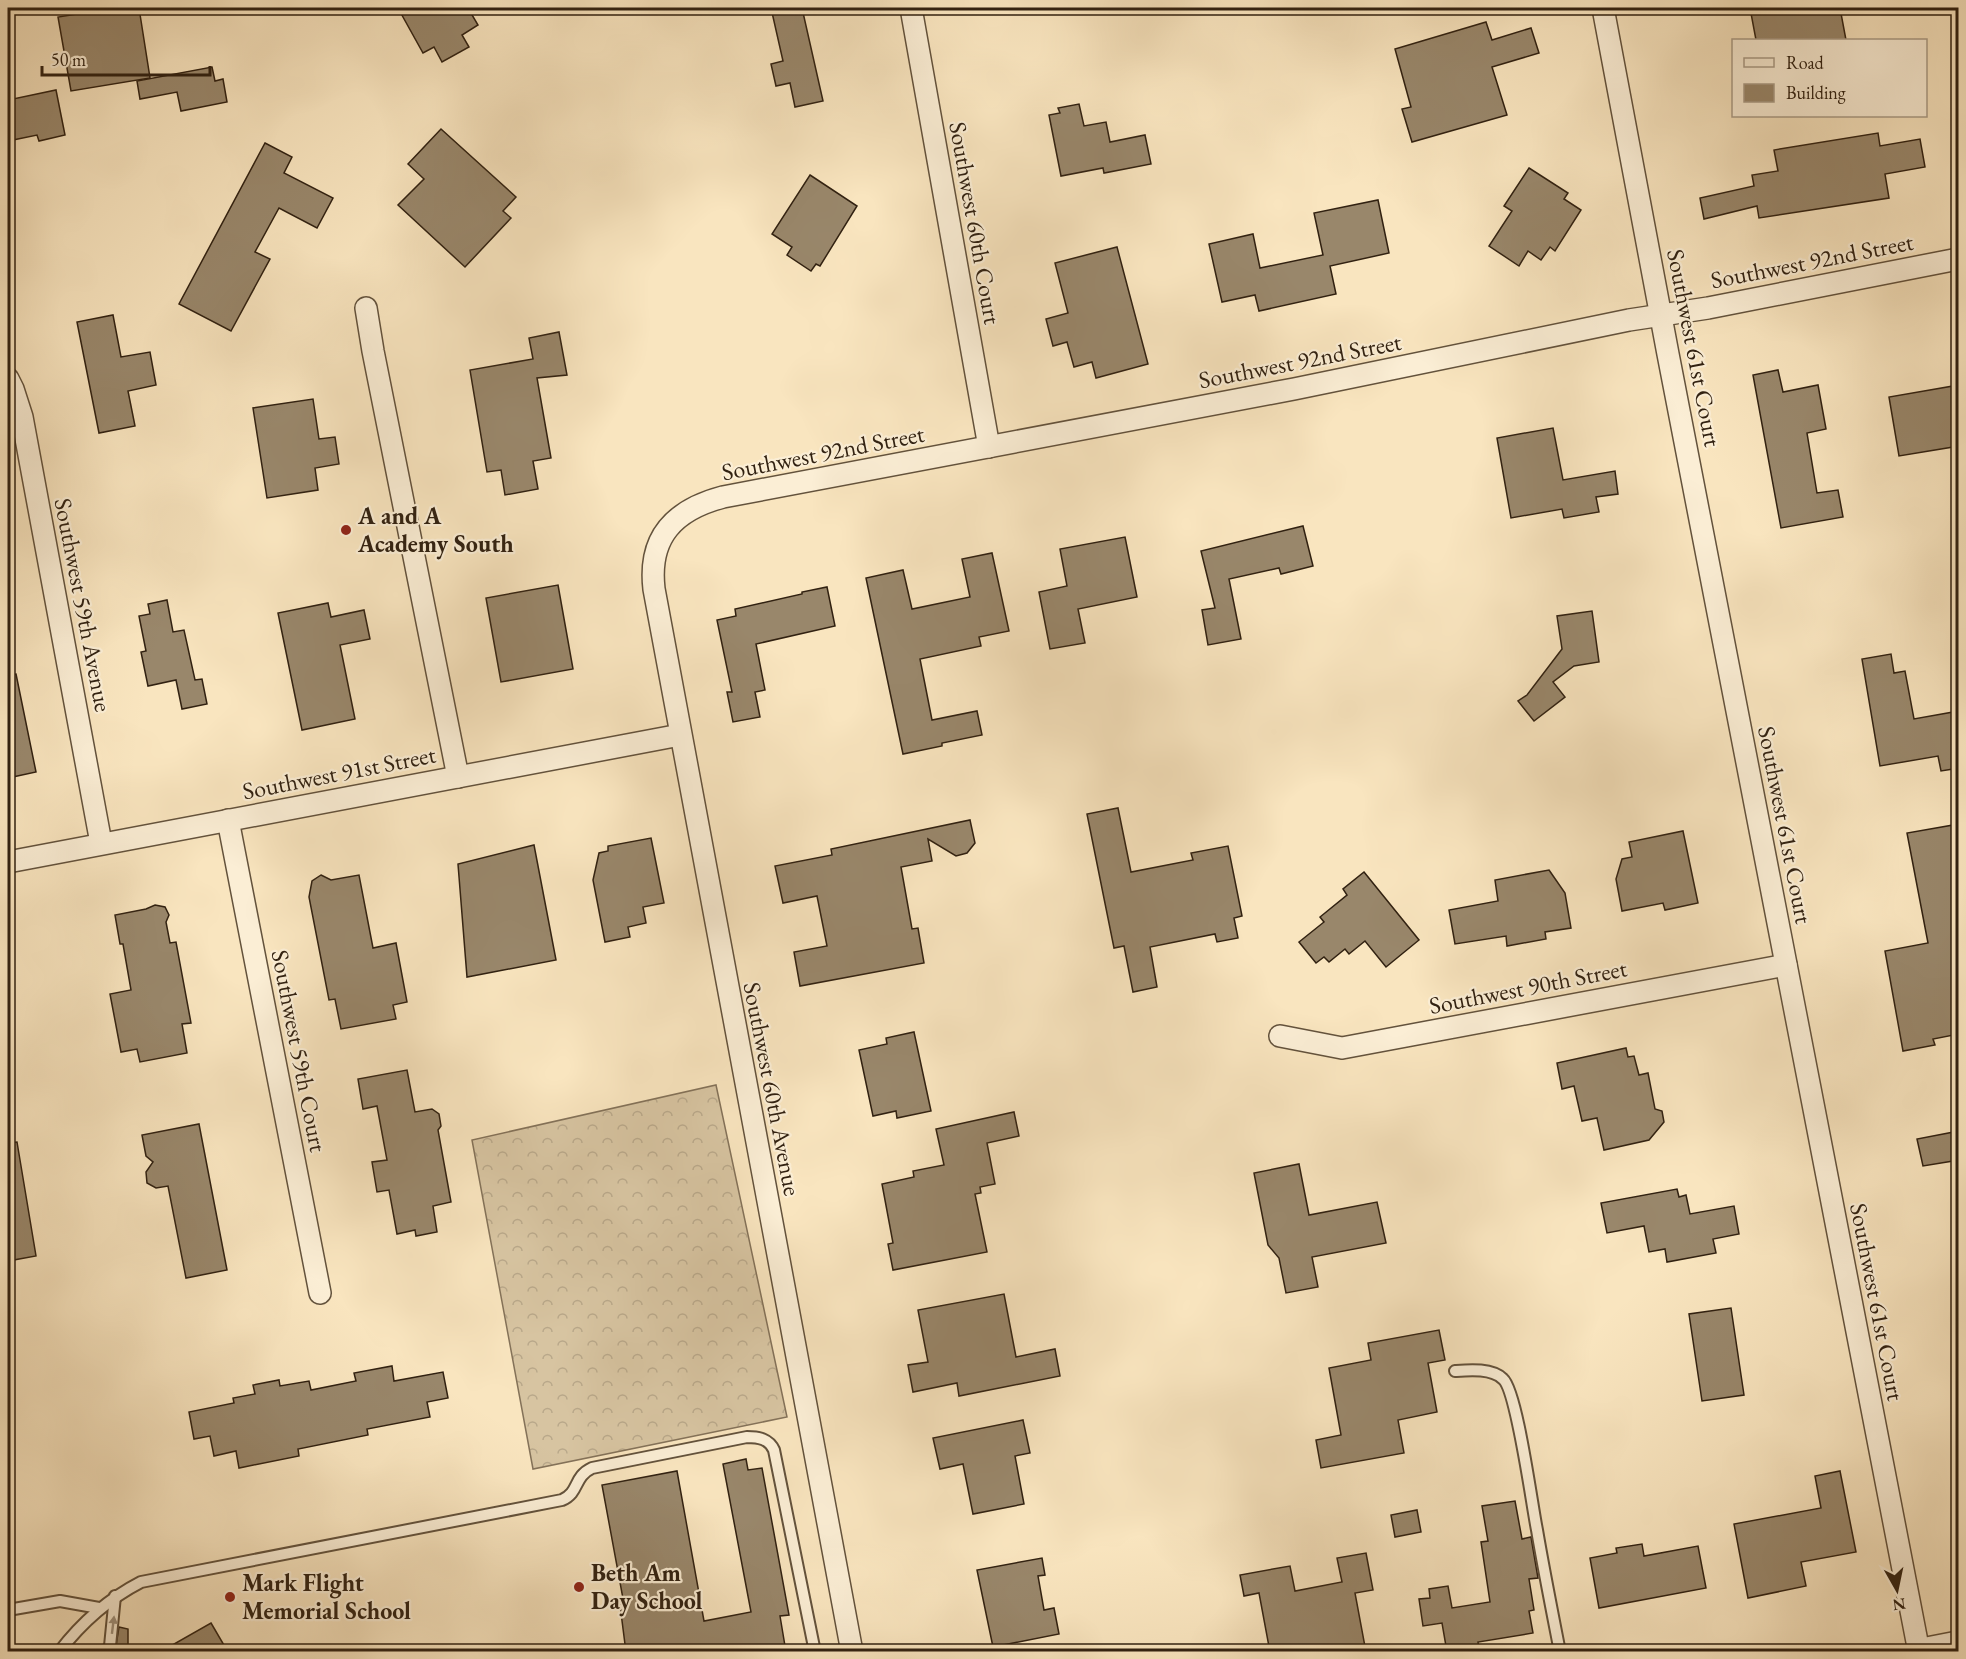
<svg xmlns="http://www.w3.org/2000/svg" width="1966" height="1659" font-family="'EB Garamond',serif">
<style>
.forest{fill:url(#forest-crowns);stroke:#847259;stroke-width:1.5}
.building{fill:#99876b;stroke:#312111;stroke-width:1.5}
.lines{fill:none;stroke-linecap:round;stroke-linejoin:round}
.service-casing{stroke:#63523c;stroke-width:14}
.minor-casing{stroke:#63523c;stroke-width:24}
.tertiary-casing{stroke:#63523c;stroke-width:30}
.service{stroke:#fbeed5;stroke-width:10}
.minor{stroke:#fbeed5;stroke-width:21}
.tertiary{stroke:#fbeed5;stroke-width:27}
.oneway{fill:#a0927d}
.poi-dot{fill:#8f2418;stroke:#fbeed5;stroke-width:2}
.labels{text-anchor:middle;stroke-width:4.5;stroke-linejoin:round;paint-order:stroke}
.street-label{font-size:24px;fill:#312111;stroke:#fbeed5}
.poi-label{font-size:24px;font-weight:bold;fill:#312111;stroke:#fbeed5;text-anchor:start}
</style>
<defs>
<pattern id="forest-crowns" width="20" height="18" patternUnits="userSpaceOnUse" patternTransform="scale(1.5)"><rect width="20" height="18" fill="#d7c4a1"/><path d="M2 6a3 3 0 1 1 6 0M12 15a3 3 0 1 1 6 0" fill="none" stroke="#b9a88a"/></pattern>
</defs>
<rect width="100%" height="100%" fill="#f9e5bf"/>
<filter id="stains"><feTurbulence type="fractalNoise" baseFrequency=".00333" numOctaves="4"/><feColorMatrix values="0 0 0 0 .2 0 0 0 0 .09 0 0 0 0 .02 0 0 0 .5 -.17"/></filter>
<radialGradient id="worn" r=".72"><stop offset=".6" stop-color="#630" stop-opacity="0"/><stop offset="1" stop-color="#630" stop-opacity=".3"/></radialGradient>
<path class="forest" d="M716,1085L787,1417L533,1469L472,1140Z"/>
<g class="building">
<path d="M115,8H139L150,78L71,91L58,17Z"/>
<path d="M398,8H468L478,25L462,35L469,47L442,62L434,47L423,53Z"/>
<path d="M771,8H802L823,101L795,107L790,83L776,86L771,64L783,61Z"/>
<path d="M1750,8H1840L1846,40H1756Z"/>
<path d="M1486,22L1492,40L1531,28L1539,53L1492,67L1507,115L1412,142L1402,109L1411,107L1395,49Z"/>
<path d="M212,67L215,81L223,79L227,102L181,111L177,92L140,99L137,81Z"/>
<path d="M56,90L65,135L39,141L37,135L8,141V100Z"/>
<path d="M1079,104L1084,126L1106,122L1110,142L1145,135L1151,164L1104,173L1103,168L1061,176L1049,115L1060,113L1058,108Z"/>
<path d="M441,129L516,197L503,211L511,218L465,267L398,205L424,179L408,164Z"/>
<path d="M1878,133L1880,146L1920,139L1925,167L1885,174L1889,198L1759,218L1757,206L1704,219L1700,198L1754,186L1752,175L1778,171L1774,150Z"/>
<path d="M265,143L292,157L284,173L333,198L317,228L279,208L255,252L270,259L231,331L179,304Z"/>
<path d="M1529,168L1568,193L1564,199L1581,210L1555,251L1550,247L1541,260L1528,251L1519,266L1489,246L1512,211L1504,206Z"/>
<path d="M810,175L857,206L820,266L816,264L811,271L787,255L792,247L772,234Z"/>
<path d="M1378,200L1389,253L1330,266L1336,294L1259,311L1255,295L1222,302L1209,244L1253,234L1260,268L1323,255L1314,213Z"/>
<path d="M1117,247L1148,364L1096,378L1092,362L1074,367L1067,342L1053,346L1046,319L1068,313L1055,263Z"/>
<path d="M113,315L121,357L150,352L156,385L128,391L135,426L99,433L77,322Z"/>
<path d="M559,332L567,375L537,378L551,458L533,461L538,489L505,495L501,470L487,472L470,370L533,359L529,338Z"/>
<path d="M1778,370L1783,392L1818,385L1826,429L1807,433L1817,493L1838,490L1843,517L1781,528L1753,375Z"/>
<path d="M1959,385V446L1899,456L1889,397Z"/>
<path d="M313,399L319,439L335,437L339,464L315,468L318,490L267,498L253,408Z"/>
<path d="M1553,428L1563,480L1615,471L1618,494L1596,497L1599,512L1564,518L1562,509L1511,518L1497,438Z"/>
<path d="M1303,526L1313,566L1281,574L1279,568L1229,579L1241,639L1208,645L1202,610L1215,608L1201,551Z"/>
<path d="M1125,537L1137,597L1078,609L1085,643L1050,649L1039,592L1067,586L1060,549Z"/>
<path d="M992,553L1009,631L979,637L981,646L920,659L932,720L977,711L982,735L942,743V746L903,754L866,578L903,570L912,609L970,597L962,559Z"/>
<path d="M558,585L573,669L501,682L486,598Z"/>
<path d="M827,587L835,626L756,644L765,690L755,692L760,717L733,722L727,692H732L717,620L736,616L735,609L802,594V592Z"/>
<path d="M167,600L173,632L184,630L195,680L202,679L207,704L182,709L176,680L148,686L141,652L146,651L139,616L150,614L148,604Z"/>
<path d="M328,603L331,617L364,610L370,639L340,645L355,719L302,730L278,613Z"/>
<path d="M1592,611L1599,662L1574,666L1553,682L1565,697L1534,721L1518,701L1527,695L1562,649L1557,616Z"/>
<path d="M1891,654L1894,673L1905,671L1914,719L1959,711V768L1941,771L1938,756L1880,766L1862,659Z"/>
<path d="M16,674L36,772L8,778V675Z"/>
<path d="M1118,808L1131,872L1193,860L1191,853L1228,846L1242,916L1234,918L1238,938L1217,942L1215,934L1150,947L1157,987L1133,992L1124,946L1114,948L1087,814Z"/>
<path d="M970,820L975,843L967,853L956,856L928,839L932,861L901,867L912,929L918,928L924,963L800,986L794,952L827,946L817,896L783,903L775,866L832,855L831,849Z"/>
<path d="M1959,824V1034L1933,1039L1935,1045L1903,1051L1885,951L1928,943L1907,833Z"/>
<path d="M1683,831L1698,903L1665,910L1663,903L1622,911L1616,879L1622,859L1632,857L1629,842Z"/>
<path d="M651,838L664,903L643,907L646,923L628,927L630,937L605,942L593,880L599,853L608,851V846Z"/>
<path d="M534,845L556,960L467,977L458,864Z"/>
<path d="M1549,870L1565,893L1571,928L1545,932L1546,939L1507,946L1506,936L1455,944L1449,910L1498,901L1495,880Z"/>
<path d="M1364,872L1419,940L1386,967L1365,941L1349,954L1345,949L1329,962L1324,957L1316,963L1299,942L1324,922L1320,917L1347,895L1343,889Z"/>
<path d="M321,875L331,880L359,875L373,948L396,943L407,1002L393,1005L396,1019L341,1029L335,999L329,1000L309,897L312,881Z"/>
<path d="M155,905L165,907L169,915L166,922L170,943L176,942L191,1023L182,1024L187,1053L140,1062L137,1049L121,1052L110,994L131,990L123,944H120L115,915L146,909Z"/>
<path d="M914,1032L931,1111L897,1118L896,1111L873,1116L859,1050L887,1044L886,1038Z"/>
<path d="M1626,1048L1628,1057L1634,1056L1639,1075L1648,1073L1655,1109L1662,1111L1664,1122L1649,1140L1604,1150L1597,1118L1582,1121L1574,1086L1562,1089L1557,1063Z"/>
<path d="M407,1070L415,1112L432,1109L439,1114L441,1126L438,1130L451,1202L433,1206L437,1232L416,1236L415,1230L397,1234L389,1190L377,1192L372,1162L387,1160L377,1106L363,1109L358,1079Z"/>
<path d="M1014,1112L1019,1136L987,1143L995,1184L980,1187L981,1193L975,1194L987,1252L893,1270L888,1244L893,1243L882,1184L914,1177L913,1171L944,1165L936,1129Z"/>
<path d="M199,1124L227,1270L186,1278L168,1186L156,1188L147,1183L146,1172L153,1162L146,1156L142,1135Z"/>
<path d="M1959,1131V1160L1923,1166L1917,1139Z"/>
<path d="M17,1142L36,1256L8,1261V1143Z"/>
<path d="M1299,1164L1309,1215L1377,1202L1386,1243L1312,1257L1318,1287L1286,1293L1279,1258L1268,1245L1254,1173Z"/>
<path d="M1677,1189L1679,1197L1686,1195L1690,1214L1734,1206L1739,1234L1713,1239L1716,1253L1667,1262L1665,1249L1649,1252L1644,1226L1607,1233L1601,1203Z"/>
<path d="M1004,1294L1016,1357L1055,1349L1060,1376L959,1396L957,1383L913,1392L908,1365L928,1362L918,1310Z"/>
<path d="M1731,1308L1744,1395L1702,1401L1689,1314Z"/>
<path d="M1439,1330L1445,1360L1428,1363L1437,1412L1398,1420L1404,1453L1321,1468L1316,1440L1341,1435L1329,1368L1371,1360L1368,1343Z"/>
<path d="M392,1366L394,1381L443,1372L448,1398L427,1402L430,1417L367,1429L368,1435L298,1449L299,1456L239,1468L236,1451L214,1456L210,1436L194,1439L189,1412L234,1403L233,1398L255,1394L253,1385L279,1380L280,1386L309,1381L311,1390L356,1381L354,1373Z"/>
<path d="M1023,1420L1030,1453L1015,1456L1024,1504L973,1514L963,1464L940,1469L933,1438Z"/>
<path d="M746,1459L748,1470L762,1468L789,1615L780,1616L786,1652H681L680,1647L661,1652H626L620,1605L624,1604L602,1485L677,1471L704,1621L751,1612L723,1464Z"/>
<path d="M1840,1471L1856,1552L1801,1562L1806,1586L1748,1598L1734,1524L1821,1508L1815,1476Z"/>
<path d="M1515,1501L1522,1539L1531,1537L1538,1578L1529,1579L1534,1610L1529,1611L1533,1633L1478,1642L1479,1648L1447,1652L1442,1623L1423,1626L1419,1599L1430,1598L1429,1589L1448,1586L1452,1608L1490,1602L1481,1542L1488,1541L1482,1506Z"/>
<path d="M1417,1510L1421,1532L1395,1537L1391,1515Z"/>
<path d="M1642,1544L1644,1556L1698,1546L1706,1588L1599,1608L1590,1558L1617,1553L1616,1548Z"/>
<path d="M1366,1553L1373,1590L1355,1593L1366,1652H1270L1259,1593L1244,1596L1240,1575L1290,1566L1295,1591L1342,1582L1337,1558Z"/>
<path d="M1042,1558L1045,1575L1038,1576L1044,1610L1054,1608L1059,1634L993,1647L977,1570Z"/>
<path d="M211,1623L228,1652H160Z"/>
<path d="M119,1627L128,1629V1652H115Z"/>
</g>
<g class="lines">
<defs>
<g id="service">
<path d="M1455,1371C1469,1370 1492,1368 1503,1379C1517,1391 1532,1506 1537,1530C1544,1571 1552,1611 1560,1652"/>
<path d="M8,1610L60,1601L99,1608"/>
<path d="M59,1652C82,1622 108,1599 141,1582L562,1500C580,1492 573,1477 592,1468L747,1437C759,1437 769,1439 774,1450L815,1652"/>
<path d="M105,1652L110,1646L115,1596"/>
</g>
<g id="minor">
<path d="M911,8L989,447"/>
<path d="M1603,8L1668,354L1919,1652"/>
<path d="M366,308L373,351L458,777"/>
<path d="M8,379L13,389L22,417L101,843"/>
<path d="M228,820L320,1293"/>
<path d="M8,862L680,735"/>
<path d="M1280,1036L1342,1048L1786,965"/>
<path d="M852,1652L654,589C648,537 674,510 723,497L1294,389L1629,320L1708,308L1958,259"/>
</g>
<path id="tertiary" d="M1922,1652L1958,1645"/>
</defs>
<use href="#service" class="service-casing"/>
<use href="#minor" class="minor-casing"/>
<use href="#tertiary" class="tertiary-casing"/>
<use href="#service" class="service"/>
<use href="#minor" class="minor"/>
<use href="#tertiary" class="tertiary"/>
</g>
<defs><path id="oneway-solid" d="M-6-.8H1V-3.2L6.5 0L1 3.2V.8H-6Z" transform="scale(1.5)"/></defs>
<use class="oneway" href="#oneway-solid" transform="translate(113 1625) rotate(-83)"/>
<g class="poi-dot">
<circle cx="346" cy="530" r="6"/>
<circle cx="579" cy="1587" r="6"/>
<circle cx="230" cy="1597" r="6"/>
</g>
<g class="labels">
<g class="street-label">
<text transform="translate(975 223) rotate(80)" y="8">Southwest 60th Court</text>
<text transform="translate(1812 261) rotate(-11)" y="8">Southwest 92nd Street</text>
<text transform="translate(1694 348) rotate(79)" y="8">Southwest 61st Court</text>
<text transform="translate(1300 361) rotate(-11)" y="8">Southwest 92nd Street</text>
<text transform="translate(823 453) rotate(-11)" y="8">Southwest 92nd Street</text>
<text transform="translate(83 605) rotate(79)" y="8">Southwest 59th Avenue</text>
<text transform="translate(339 773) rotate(-11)" y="8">Southwest 91st Street</text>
<text transform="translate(1785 825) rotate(79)" y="8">Southwest 61st Court</text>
<text transform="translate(1528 987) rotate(-11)" y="8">Southwest 90th Street</text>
<text transform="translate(299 1051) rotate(79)" y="8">Southwest 59th Court</text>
<text transform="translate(772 1089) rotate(79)" y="8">Southwest 60th Avenue</text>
<text transform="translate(1877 1302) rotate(79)" y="8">Southwest 61st Court</text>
</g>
<g class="poi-label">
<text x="358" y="524">A and A<tspan x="358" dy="28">Academy South</tspan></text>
<text x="591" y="1581">Beth Am<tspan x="591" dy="28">Day School</tspan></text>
<text x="242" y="1591">Mark Flight<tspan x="242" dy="28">Memorial School</tspan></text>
</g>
</g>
<rect width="1966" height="1659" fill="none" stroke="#f9e5bf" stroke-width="30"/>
<rect x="9" y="9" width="1948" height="1641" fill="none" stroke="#312111" stroke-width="3"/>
<rect x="15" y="15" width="1936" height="1629" fill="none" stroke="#312111" stroke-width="1.5"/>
<rect x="1732" y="39" width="195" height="78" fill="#fbeed5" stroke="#aa9c87" stroke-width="1.5"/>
<rect x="1744" y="58" width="30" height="9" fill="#fbeed5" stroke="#aa9c87" stroke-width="1.5"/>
<text x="1786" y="69" font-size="18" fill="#312111">Road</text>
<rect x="1744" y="84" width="30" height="18" fill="#99876b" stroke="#aa9c87" stroke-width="1.5"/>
<text x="1786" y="99" font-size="18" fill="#312111">Building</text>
<g transform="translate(1897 1590) rotate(171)" stroke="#fbeed5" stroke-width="4.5" paint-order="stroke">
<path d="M0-4.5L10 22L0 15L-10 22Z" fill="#312111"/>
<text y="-9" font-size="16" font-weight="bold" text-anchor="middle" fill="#312111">N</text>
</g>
<path d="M42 66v9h168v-9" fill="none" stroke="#312111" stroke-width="3"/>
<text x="51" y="66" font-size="18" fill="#312111" stroke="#fbeed5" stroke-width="4.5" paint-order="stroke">50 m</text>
<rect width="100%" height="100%" filter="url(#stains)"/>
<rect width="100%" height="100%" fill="url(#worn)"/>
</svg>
